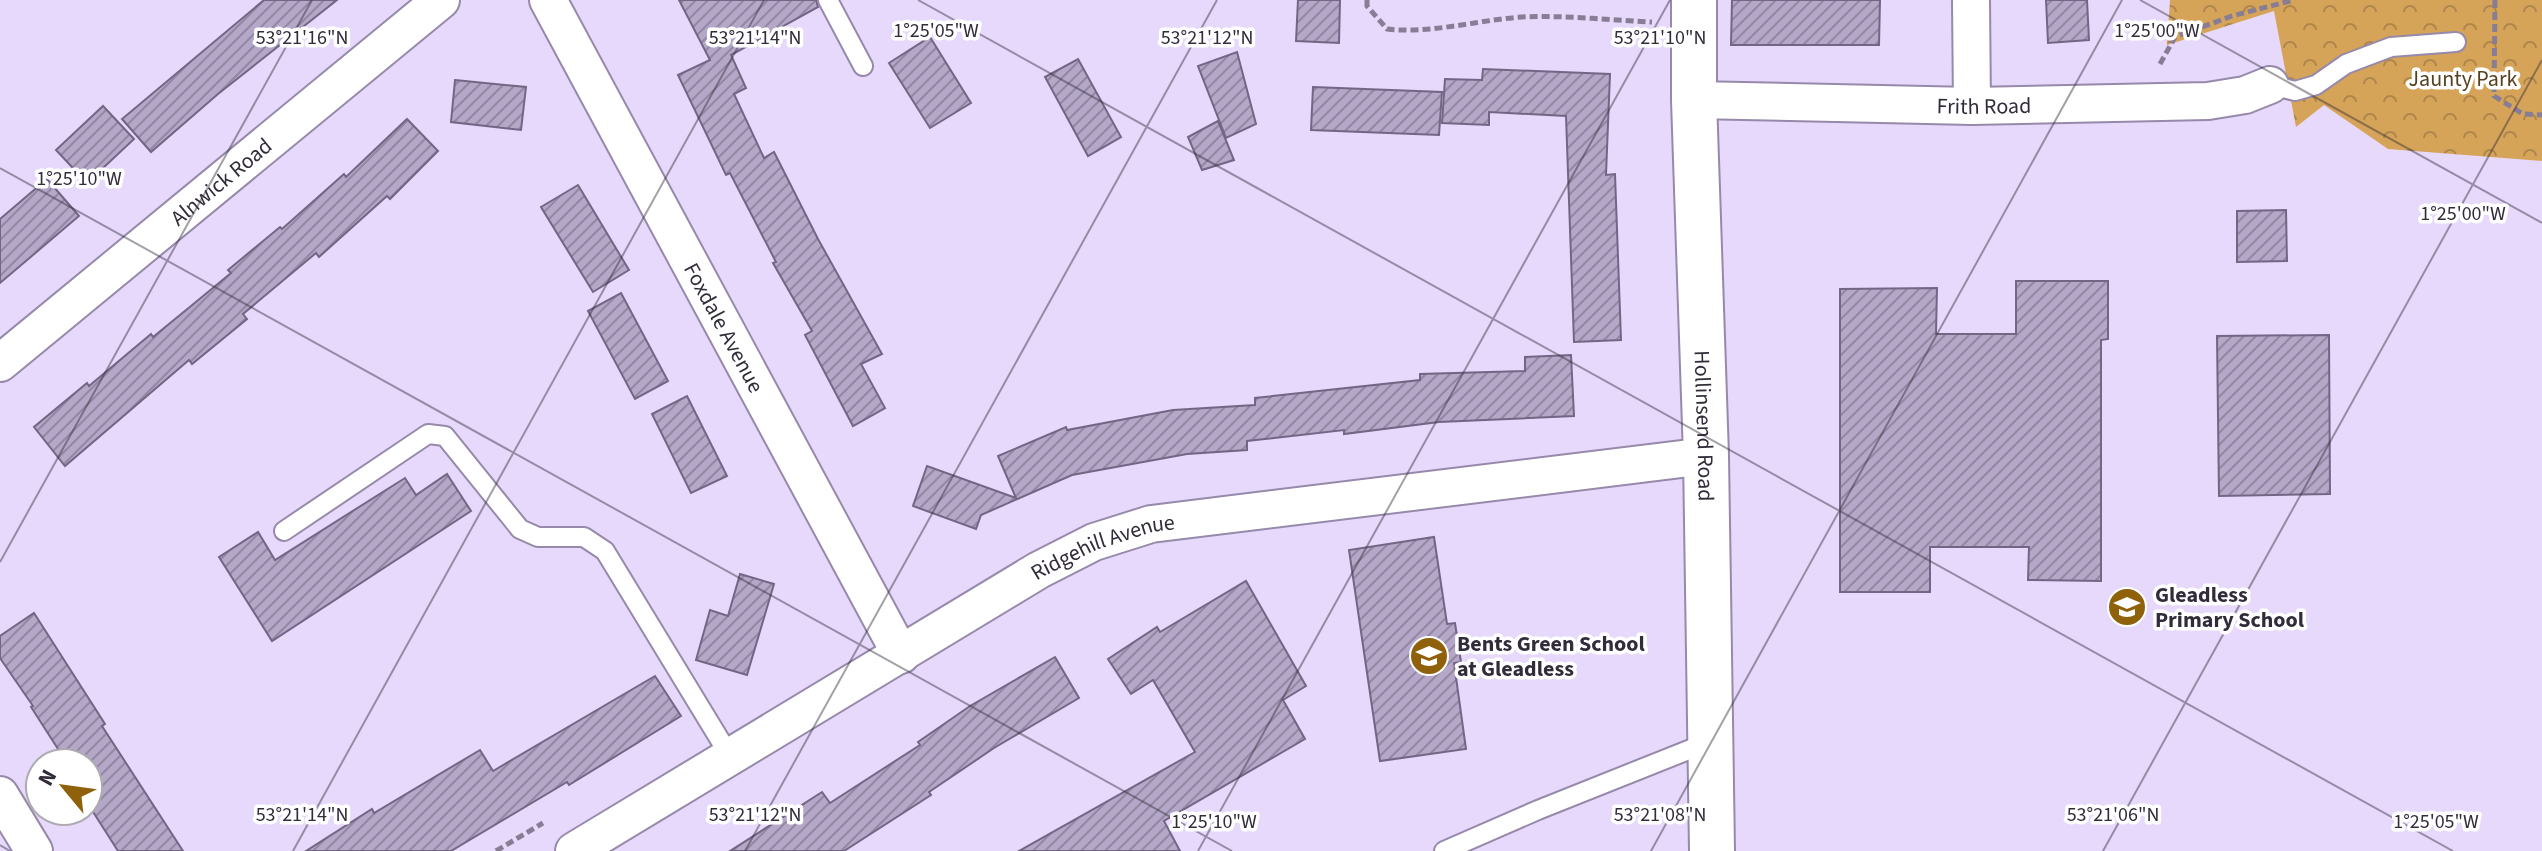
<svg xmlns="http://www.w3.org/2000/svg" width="2542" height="851" font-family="'Source Sans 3',sans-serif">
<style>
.park{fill:url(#park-crowns)}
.building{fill:url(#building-hatch);stroke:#736685;stroke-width:2}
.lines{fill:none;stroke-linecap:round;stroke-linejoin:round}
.lane-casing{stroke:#9689aa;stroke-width:22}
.street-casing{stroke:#9689aa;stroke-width:40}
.secondary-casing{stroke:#9689aa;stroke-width:48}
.path{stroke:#877e96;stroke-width:5;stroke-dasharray:8 4;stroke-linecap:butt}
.lane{stroke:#fff;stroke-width:18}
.street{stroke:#fff;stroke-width:36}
.secondary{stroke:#fff;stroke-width:44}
.ticks{fill:none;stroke:#322c3a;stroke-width:2;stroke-opacity:0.45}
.labels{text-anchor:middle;stroke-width:7;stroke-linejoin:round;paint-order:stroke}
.park-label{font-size:22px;fill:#58411e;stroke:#fff}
.street-label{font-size:22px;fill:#322c3a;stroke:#fff}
.poi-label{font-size:22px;font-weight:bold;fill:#322c3a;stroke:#fff;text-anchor:start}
.ticks-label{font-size:20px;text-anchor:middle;fill:#322c3a;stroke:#fff;stroke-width:7;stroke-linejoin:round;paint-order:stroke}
</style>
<defs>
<pattern id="park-crowns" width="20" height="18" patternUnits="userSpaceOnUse" patternTransform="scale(2)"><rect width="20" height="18" fill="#d6a459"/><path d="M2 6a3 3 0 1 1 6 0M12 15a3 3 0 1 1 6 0" fill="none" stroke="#ae864b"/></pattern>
<pattern id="building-hatch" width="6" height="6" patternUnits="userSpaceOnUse" patternTransform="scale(2)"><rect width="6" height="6" fill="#b4a7c8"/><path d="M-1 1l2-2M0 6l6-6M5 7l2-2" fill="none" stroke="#9388a3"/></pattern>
</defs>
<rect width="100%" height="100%" fill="#e7d9fc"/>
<path class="park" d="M2170,0H2542V161L2388,149L2324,105L2296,127L2274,11L2167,45Z"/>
<g class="building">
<path d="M264,0H337L218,94L151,152L122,119Z"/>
<path d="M679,0H816L818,7L731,55L746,88L734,94L764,158L774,152L818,239L882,354L861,364L885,408L853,426L805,335L812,331L773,263L776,262L730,173L726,175L678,75L710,60Z"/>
<path d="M1298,0H1340L1339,43L1296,41Z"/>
<path d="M1732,0H1880L1879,45H1731Z"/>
<path d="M2046,0H2087L2089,40L2048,43Z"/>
<path d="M930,37L971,103L930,128L889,63Z"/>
<path d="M1237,52L1256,124L1226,138L1198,66Z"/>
<path d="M1078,59L1121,137L1088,156L1045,77Z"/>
<path d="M1483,69L1610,74L1606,175L1615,174L1621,340L1574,342L1566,116L1489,112V125L1442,123L1445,79L1482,80Z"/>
<path d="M455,80L526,87L521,130L451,122Z"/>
<path d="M1313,87L1442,92L1439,135L1311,130Z"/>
<path d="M103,106L134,139L87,183L56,150Z"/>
<path d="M407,119L438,151L390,199L387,196L319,257L316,253L243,314L247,319L192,364L189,360L65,466L34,427L87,383L89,386L151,334L153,337L191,306L231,273L228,270L280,227L282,229L344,174L346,177Z"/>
<path d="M1218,121L1234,160L1202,170L1188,137Z"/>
<path d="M47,179L79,216L0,283V219Z"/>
<path d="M578,185L629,270L593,292L541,207Z"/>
<path d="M2286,210L2287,261L2237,262V211Z"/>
<path d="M2016,281H2108V339L2101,340V581L2028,580L2029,547H1930V592H1840V289L1937,288L1936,334H2016Z"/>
<path d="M621,293L668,381L635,399L588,311Z"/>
<path d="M2329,335L2330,494L2219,496L2217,336Z"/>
<path d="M1571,355L1574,416L1439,422L1344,434V430L1247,441V450L1187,454L1072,475L981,515L976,529L913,506L927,466L1016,498L998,456L1066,427L1067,430L1173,410L1255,405V398L1420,380V374L1525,371V357Z"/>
<path d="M687,396L727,476L691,493L652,414Z"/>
<path d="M447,474L471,511L272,641L219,557L258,532L275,560L405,478L416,495Z"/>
<path d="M1434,537L1447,624L1455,623L1461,662L1454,663L1466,749L1380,761L1349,550Z"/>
<path d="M740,574L774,584L747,675L696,660L710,610L728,616Z"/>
<path d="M1246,581L1306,686L1283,700L1305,739L1164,821L1180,851H1019L1195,752L1153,680L1131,694L1108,659L1157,627L1160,632Z"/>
<path d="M34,613L105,724L102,726L183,851H118L88,804V763H67L31,707L33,706L0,658V636Z"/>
<path d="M1055,657L1079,698L994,748L929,792L931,795L844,851H730L822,792L830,803L920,745L918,742L970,706Z"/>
<path d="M655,676L681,716L569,785L567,782L451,851H306L372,809L374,813L480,750L493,771Z"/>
</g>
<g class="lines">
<defs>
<g id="lane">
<path d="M828,0L863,66"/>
<path d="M2270,85L2295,91L2316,85L2346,64L2391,47L2456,42"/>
<path d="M284,531L428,434L445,436L520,529L538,537H584L605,551L731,758"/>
<path d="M1444,851L1538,810L1711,741"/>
</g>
<g id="street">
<path id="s1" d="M548,0L901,655"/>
<path d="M1971,0L1972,106"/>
<path id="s2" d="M1694,100L1972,106L2208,101L2245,95L2270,85"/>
<path id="s3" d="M0,363L441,0"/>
<path d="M0,795L34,851"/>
<path id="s4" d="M574,851L1039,570L1094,542L1151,524L1706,456"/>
</g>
<g id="secondary">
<path id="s5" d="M1694,0V100L1706,456L1712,851"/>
</g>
</defs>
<use href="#lane" class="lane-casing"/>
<use href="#street" class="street-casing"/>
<use href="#secondary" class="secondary-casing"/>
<g class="path">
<path d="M1367,0V6L1387,29C1432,34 1477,20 1522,17C1565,15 1609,20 1652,22"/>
<path d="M2495,0L2494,96L2523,114L2542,115"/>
<path d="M2160,64L2175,37L2232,16L2294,0"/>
<path d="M496,851L543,823"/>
</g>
<use href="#lane" class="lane"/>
<use href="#street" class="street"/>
<use href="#secondary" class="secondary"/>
</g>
<path class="ticks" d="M918,0L2453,851M2140,0L2542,223M0,168L1232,851M0,562L312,0M0,845L10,851M293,851L764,0M745,851L1217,0M1198,851L1670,0M1651,851L2122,0M2103,851L2542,60"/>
<defs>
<symbol id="school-disc" viewBox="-11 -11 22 22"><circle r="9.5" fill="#8f610a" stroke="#fff"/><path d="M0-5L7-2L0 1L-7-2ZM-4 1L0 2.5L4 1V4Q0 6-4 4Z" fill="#fff"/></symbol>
</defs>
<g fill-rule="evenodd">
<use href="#school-disc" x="2105" y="585" width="44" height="44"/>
<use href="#school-disc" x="1407" y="634" width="44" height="44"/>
</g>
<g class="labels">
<g class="park-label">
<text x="2463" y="86">Jaunty Park</text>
</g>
<g class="street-label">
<text dy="8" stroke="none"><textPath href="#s2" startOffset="290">Frith Road</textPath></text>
<text dy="8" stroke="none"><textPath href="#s3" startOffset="286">Alnwick Road</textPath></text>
<text dy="8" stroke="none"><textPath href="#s1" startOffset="372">Foxdale Avenue</textPath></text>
<text dy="8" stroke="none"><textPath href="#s5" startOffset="426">Hollinsend Road</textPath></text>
<text dy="8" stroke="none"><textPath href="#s4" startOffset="612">Ridgehill Avenue</textPath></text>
</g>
<g class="poi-label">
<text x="2155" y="602">Gleadless<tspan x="2155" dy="25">Primary School</tspan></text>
<text x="1457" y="651">Bents Green School<tspan x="1457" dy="25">at Gleadless</tspan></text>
</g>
</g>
<g class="ticks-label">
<text x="2157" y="37">1°25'00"W</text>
<text x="936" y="37">1°25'05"W</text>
<text x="302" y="44">53°21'16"N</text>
<text x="755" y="44">53°21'14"N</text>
<text x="1207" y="44">53°21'12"N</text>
<text x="1660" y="44">53°21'10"N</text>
<text x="79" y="185">1°25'10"W</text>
<text x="2463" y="220">1°25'00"W</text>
<text x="302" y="821">53°21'14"N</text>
<text x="755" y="821">53°21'12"N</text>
<text x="1660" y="821">53°21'08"N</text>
<text x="2113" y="821">53°21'06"N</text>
<text x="1214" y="828">1°25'10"W</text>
<text x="2436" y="828">1°25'05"W</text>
</g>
<g transform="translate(64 787) rotate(299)"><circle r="38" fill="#ffffff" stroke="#adabb0" stroke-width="2"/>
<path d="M0-6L14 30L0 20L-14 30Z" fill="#8f610a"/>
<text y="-12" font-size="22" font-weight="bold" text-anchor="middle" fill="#322c3a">N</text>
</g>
</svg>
